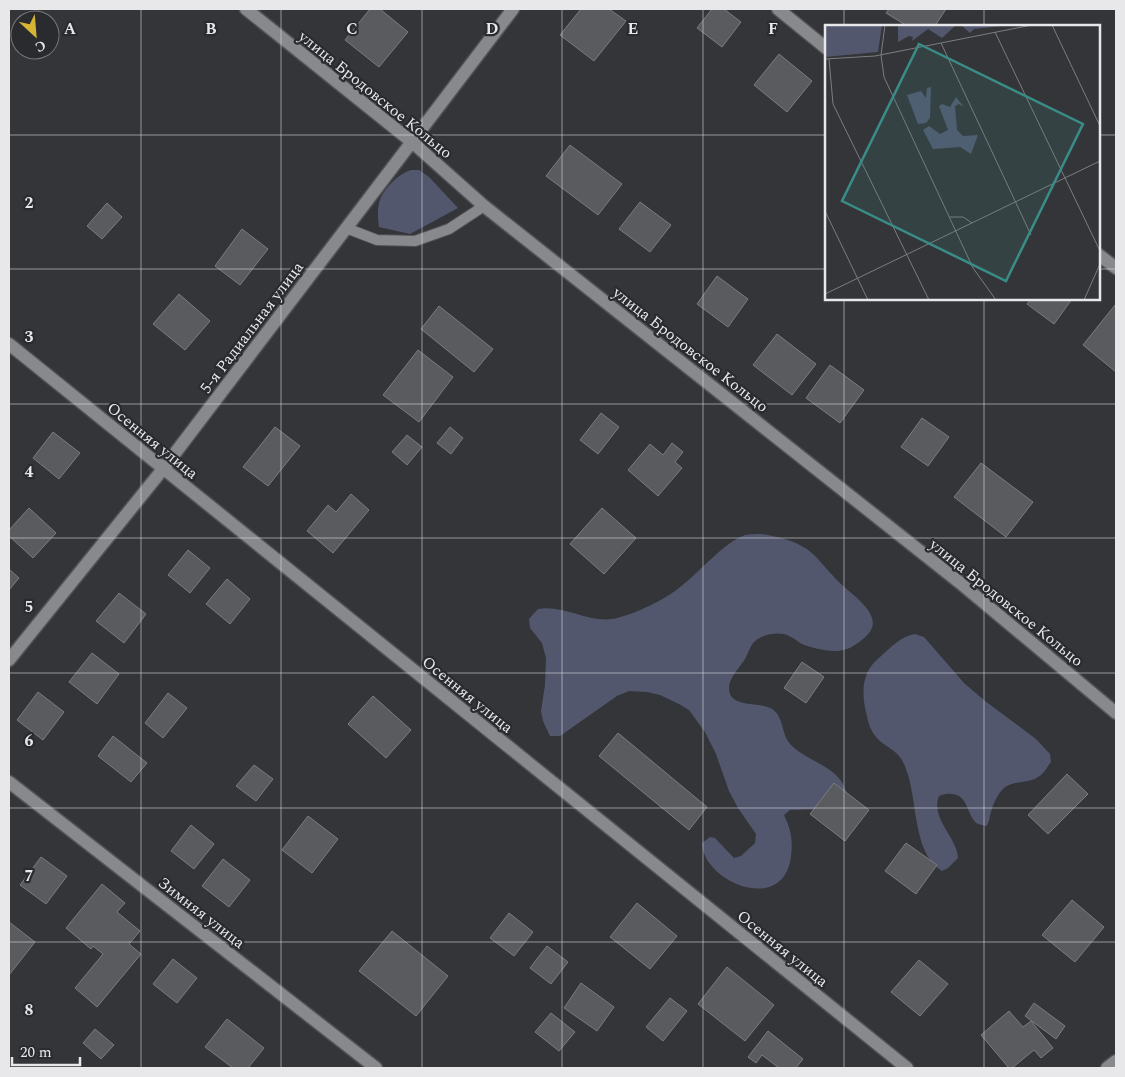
<svg xmlns="http://www.w3.org/2000/svg" width="1125" height="1077" font-family="Spectral,serif">
  <rect width="100%" height="100%" fill="#343539"/>
  <g fill="#52576e">
    <path d="M411,170h8l10,7 29,31 -48,26 -31,-7c-1,-8 -2,-16 0,-24 3,-13 19,-29 32,-33z"/>
    <path d="M761,534c16,2 32,6 46,15 12,9 23,25 34,35 16,15 48,35 22,55 -8,7 -17,12 -27,12 -11,0 -24,-3 -34,-7 -4,-2 -8,-6 -13,-8 -9,-5 -27,-2 -35,6 -4,4 -6,12 -9,17 -5,8 -16,19 -16,29 0,21 30,13 43,21 12,7 9,26 19,36 18,18 52,22 56,51l-23,13 -34,1 -6,5c7,15 9,25 7,41 -7,60 -88,26 -89,-13l8,-6 5,1 19,20 7,-2 14,-13 1,-9 -18,-26 -9,-17 -13,-37 -11,-22 -16,-22 -10,-6 -19,-9 -13,-3 -18,-1 -12,5 -57,40h-10l-7,-15 -2,-10 4,-26 1,-27 -4,-15 -12,-15 -1,-9 9,-10c26,-5 53,16 79,9 20,-5 47,-18 62,-30 20,-15 44,-45 66,-53 5,-1 11,-1 16,-1z"/>
    <path d="M915,634l9,3 40,46 21,18 51,38 14,15 1,8c-4,5 -7,12 -13,15 -10,7 -24,3 -34,11 -6,5 -11,16 -13,24 -2,5 -1,10 -5,14 -1,0 -7,-2 -8,-2 -11,-6 -9,-30 -27,-30 -4,-1 -9,1 -12,2 -9,22 18,41 19,62l-10,10 -6,3c-30,-18 -24,-72 -36,-102 -7,-21 -19,-19 -30,-32 -5,-6 -8,-14 -9,-21 -6,-23 -6,-44 13,-59 10,-9 21,-21 35,-23z"/>
  </g>
  <g fill="#595b5f" stroke="#7b7c80">
    <polygon points="370,9 380,9 408,32 379,67 345,40"/>
    <polygon points="581,9 609,9 626,21 594,61 560,35"/>
    <polygon points="712,9 724,9 741,22 722,47 697,28"/>
    <polygon points="889,9 946,9 935,26 907,26 886,13"/>
    <polygon points="779,54 812,81 787,112 754,85"/>
    <polygon points="570,145 622,184 598,215 546,176"/>
    <polygon points="640,202 671,225 650,252 619,229"/>
    <polygon points="107,203 122,217 102,239 87,226"/>
    <polygon points="242,229 268,249 240,285 215,266"/>
    <polygon points="717,276 748,299 728,327 697,304"/>
    <polygon points="179,294 210,321 185,350 153,324"/>
    <polygon points="1031,299 1072,299 1054,324 1027,304"/>
    <polygon points="1115,305 1116,306 1116,372 1083,345"/>
    <polygon points="439,306 493,349 474,372 421,329"/>
    <polygon points="777,334 816,364 792,395 753,365"/>
    <polygon points="418,350 453,377 419,422 383,395"/>
    <polygon points="830,365 864,390 840,423 806,398"/>
    <polygon points="601,413 619,427 598,454 580,440"/>
    <polygon points="922,418 949,437 928,466 901,447"/>
    <polygon points="275,427 300,446 268,486 243,467"/>
    <polygon points="450,427 463,438 451,454 437,443"/>
    <polygon points="53,432 80,453 59,479 33,458"/>
    <polygon points="407,435 422,447 407,465 392,452"/>
    <polygon points="672,443 683,452 675,462 682,468 658,496 628,470 650,444 663,455"/>
    <polygon points="981,463 1033,502 1006,537 954,497"/>
    <polygon points="351,494 369,510 333,553 307,531 328,505 336,512"/>
    <polygon points="29,508 56,533 33,558 9,536 9,530"/>
    <polygon points="602,508 636,538 604,574 570,544"/>
    <polygon points="188,550 210,568 190,593 168,575"/>
    <polygon points="9,569 19,578 9,590"/>
    <polygon points="227,579 250,599 230,624 206,604"/>
    <polygon points="119,593 146,614 124,643 96,621"/>
    <polygon points="92,653 119,674 97,704 69,682"/>
    <polygon points="802,662 824,677 806,703 784,688"/>
    <polygon points="38,692 64,712 43,740 17,720"/>
    <polygon points="168,693 187,708 163,738 145,723"/>
    <polygon points="373,696 411,730 386,758 348,724"/>
    <polygon points="618,733 707,807 689,830 599,756"/>
    <polygon points="113,736 147,763 131,782 98,756"/>
    <polygon points="254,765 273,779 256,801 236,786"/>
    <polygon points="1067,774 1088,794 1048,834 1028,815"/>
    <polygon points="834,783 869,810 845,841 810,814"/>
    <polygon points="308,816 338,839 312,873 282,850"/>
    <polygon points="191,825 214,844 194,869 171,851"/>
    <polygon points="906,843 937,865 916,894 885,871"/>
    <polygon points="41,857 67,876 46,904 20,885"/>
    <polygon points="223,859 250,880 229,907 202,886"/>
    <polygon points="102,884 125,903 117,912 140,931 129,944 141,954 97,1007 75,988 103,954 93,946 91,949 66,928"/>
    <polygon points="1072,900 1104,927 1075,962 1042,935"/>
    <polygon points="637,903 677,936 650,969 610,937"/>
    <polygon points="509,913 533,932 514,956 490,938"/>
    <polygon points="9,922 35,942 9,975"/>
    <polygon points="392,931 448,976 416,1016 359,971"/>
    <polygon points="547,946 568,962 551,984 530,968"/>
    <polygon points="173,959 197,978 177,1003 153,984"/>
    <polygon points="919,960 948,984 920,1016 891,992"/>
    <polygon points="727,967 774,1005 745,1041 698,1004"/>
    <polygon points="581,983 614,1007 597,1031 564,1008"/>
    <polygon points="670,998 687,1011 663,1041 646,1027"/>
    <polygon points="1034,1003 1065,1026 1056,1039 1025,1016"/>
    <polygon points="1009,1011 1023,1027 1031,1021 1053,1048 1041,1058 1034,1050 1012,1068 1009,1068 981,1035"/>
    <polygon points="551,1013 575,1032 559,1051 535,1032"/>
    <polygon points="227,1019 264,1048 248,1068 233,1068 205,1047"/>
    <polygon points="95,1029 114,1045 101,1059 83,1043"/>
    <polygon points="768,1031 803,1059 796,1068 779,1068 762,1055 756,1063 748,1057"/>
  </g>
  <g fill="none" stroke-linecap="round" stroke-linejoin="round">
    <g stroke="#515255" stroke-width="12">
      <polyline id="lane" points="346,228 377,240 415,241 449,229 484,206"/>
    </g>
    <g stroke="#515255" stroke-width="15">
      <g id="street">
        <polyline points="246,9 412,142 484,206 959,582 1116,713"/>
        <polyline points="778,9 826,48"/>
        <polyline points="1099,255 1116,268"/>
        <polyline points="9,344 907,1068"/>
        <polyline points="9,660 163,469 513,9"/>
        <polyline points="9,782 376,1068"/>
        <polyline points="1107,1068 1116,1061"/>
      </g>
    </g>
    <use href="#lane" stroke="#88898d" stroke-width="10"/>
    <use href="#street" stroke="#88898d" stroke-width="12"/>
  </g>
  <path fill="none" stroke="#e8e8eb" stroke-width="1" stroke-opacity="0.55" d="M141,9v1059M281,9v1059M422,9v1059M562,9v1059M703,9v1059M844,9v17M984,9v17M9,135h817M1099,135h17M9,269h817M1099,269h17M844,299v769M984,299v769M9,404h1107M9,538h1107M9,673h1107M9,808h1107M9,942h1107"/>
  <g text-anchor="middle" stroke-width="4.5" stroke-linejoin="round" paint-order="stroke">
    <g font-size="16" fill="#e8e8eb" stroke="#2a2b2f">
      <text transform="translate(376 94) rotate(39)" y="6">улица Бродовское Кольцо</text>
      <text transform="translate(251 327) rotate(-53)" y="6">5-я Радиальная улица</text>
      <text transform="translate(691 349) rotate(38)" y="6">улица Бродовское Кольцо</text>
      <text transform="translate(153 440) rotate(39)" y="6">Осенняя улица</text>
      <text transform="translate(1007 602) rotate(39)" y="6">улица Бродовское Кольцо</text>
      <text transform="translate(468 694) rotate(39)" y="6">Осенняя улица</text>
      <text transform="translate(202 912) rotate(38)" y="6">Зимняя улица</text>
      <text transform="translate(783 948) rotate(39)" y="6">Осенняя улица</text>
    </g>
  </g>
  <g transform="translate(825 25)">
    <rect width="275" height="275" fill="#343539"/>
    <path d="M0,0h57l-4,27 -53,5zM73,0h58l-14,13 -14,-9 -16,12 1,-4 -4,-1 -11,6zM136,0h51l-38,4 -4,4zM106,62l-1,31 -4,5 -8,1 -11,-29 14,-4 5,7 1,-10zM131,72l8,10 -5,-3 -4,2 2,24 6,6 15,-1 -7,19 -11,-7 -27,2 -10,-19 6,-4 11,8 8,-4 -9,-24 3,-2 8,3z" fill="#52576e"/>
    <path fill="none" stroke="#7c7d80" stroke-width="1" d="M60,0l-4,30 3,22 89,191 23,32M227,0l48,101M170,7l105,219M116,18l90,192M0,34l50,-3 157,-31M4,34l4,45 96,196M0,186l43,89M125,192h13l9,6M0,269l275,-133M259,275l16,-36"/>
    <path fill="#3a8d87" fill-opacity="0.15" stroke="#3a8d87" stroke-width="2.5" d="M94,19l164,80 -77,157 -164,-80z"/>
    <rect width="275" height="275" fill="none" stroke="#e8e8eb" stroke-width="2.5"/>
  </g>
  <g font-size="16" text-anchor="middle" font-weight="bold" fill="#e8e8eb" stroke="#2a2b2f" stroke-width="4.5" stroke-linejoin="round" paint-order="stroke">
    <text x="70" y="34">A</text>
    <text x="211" y="34">B</text>
    <text x="352" y="34">C</text>
    <text x="492" y="34">D</text>
    <text x="633" y="34">E</text>
    <text x="773" y="34">F</text>
    <text x="29" y="208">2</text>
    <text x="29" y="342">3</text>
    <text x="29" y="477">4</text>
    <text x="29" y="612">5</text>
    <text x="29" y="746">6</text>
    <text x="29" y="881">7</text>
    <text x="29" y="1015">8</text>
  </g>
  <rect width="1125" height="1077" fill="none" stroke="#e8e8eb" stroke-width="20"/>
  <g transform="translate(35 35) rotate(154)"><circle r="24" fill="#2a2b2f" stroke="#76777a"/>
  <path d="M0-4L9 19L0 12L-9 19Z" fill="#d6b534"/>
  <text y="-8" font-size="14" font-weight="bold" text-anchor="middle" fill="#e8e8eb">С</text>
  </g>
  <path d="M12 1057v8h68v-8" fill="none" stroke="#e8e8eb" stroke-width="2.5"/>
  <text x="20" y="1057" font-size="15" fill="#e8e8eb" stroke="#2a2b2f" stroke-width="4" paint-order="stroke">20 m</text>
</svg>
